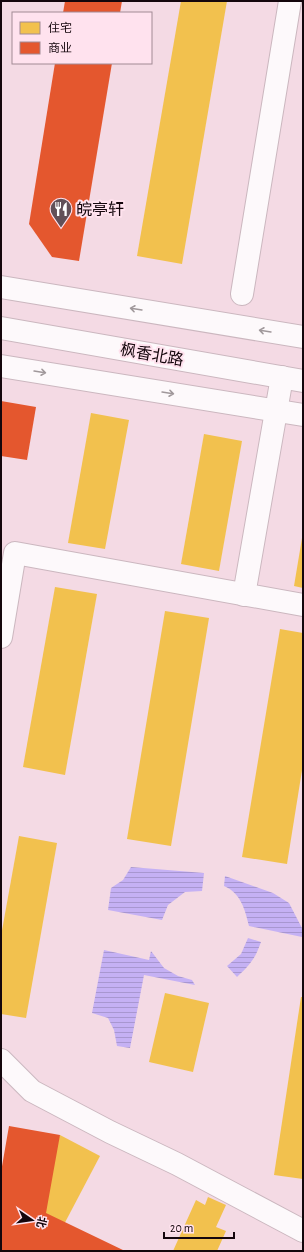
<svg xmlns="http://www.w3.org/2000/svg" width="304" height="1252" font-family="'Alegreya Sans','Noto Sans SC',sans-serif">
  <defs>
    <pattern id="water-rules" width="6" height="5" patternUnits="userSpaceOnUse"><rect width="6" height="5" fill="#c5b1f4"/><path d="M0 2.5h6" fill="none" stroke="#a897d0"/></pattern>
  </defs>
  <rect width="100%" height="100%" fill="#f4dae4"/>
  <g fill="url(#water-rules)">
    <polygon points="131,867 204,873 202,891 185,892 168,905 162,920 108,910 111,888 123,880"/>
    <path d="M225,876l48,17 16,10 14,27 -1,7 -53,-11c-4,-16 -8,-33 -25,-40z"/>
    <path d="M248,938l13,4c-6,17 -11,23 -24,35l-10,-11 14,-12z"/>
    <polygon points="104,950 149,960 151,951 164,968 178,976 192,980 195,985 144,975 130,1048 117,1046 114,1030 108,1018 92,1013"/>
  </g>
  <g fill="#f2c14e">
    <polygon points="181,1 227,1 182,264 137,256"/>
    <polygon points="91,413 129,420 105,549 68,543"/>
    <polygon points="204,434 242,441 219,571 181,564"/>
    <polygon points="302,538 303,538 303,588 294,586"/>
    <polygon points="55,587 97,594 65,775 23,767"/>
    <polygon points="165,611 209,618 171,846 127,839"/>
    <polygon points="280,629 303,633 303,764 287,864 242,857"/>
    <polygon points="19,836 57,843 26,1018 1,1014 1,936"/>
    <polygon points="165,993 209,1003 193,1072 149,1062"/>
    <polygon points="301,997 303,997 303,1179 274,1175"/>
    <polygon points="60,1135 100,1156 50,1251 15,1251 3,1244"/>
    <polygon points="208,1197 226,1205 216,1227 226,1231 217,1251 173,1251 196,1200 205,1205"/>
  </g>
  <g fill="#e4572e">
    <polygon points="65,1 122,1 120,13 63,13"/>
    <polygon points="55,63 112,63 79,261 52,257 29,224"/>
    <polygon points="1,401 36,407 27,460 1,456"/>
    <polygon points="9,1126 60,1135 46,1213 125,1251 1,1251 1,1172"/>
  </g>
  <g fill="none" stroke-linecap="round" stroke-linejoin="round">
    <g stroke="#cbb7bf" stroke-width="24">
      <g id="minor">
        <polyline points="1,287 303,337"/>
        <polyline points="242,294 290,1"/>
        <polyline points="1,366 303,415"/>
        <polyline points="244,595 282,377"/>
        <polyline points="1,637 15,553 303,605"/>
        <polyline points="1,1060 32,1091 110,1132 177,1164 303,1231"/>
      </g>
    </g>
    <g stroke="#cbb7bf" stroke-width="24">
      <polyline id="major" points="1,328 303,381"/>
    </g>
    <use href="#minor" stroke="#fdf9fb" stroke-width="22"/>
    <use href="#major" stroke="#fdf9fb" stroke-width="22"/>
  </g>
  <defs><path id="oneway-shaft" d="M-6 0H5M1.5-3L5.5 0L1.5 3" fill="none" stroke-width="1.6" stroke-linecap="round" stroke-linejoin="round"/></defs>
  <g stroke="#a0989b">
    <use href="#oneway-shaft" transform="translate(136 309) rotate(-171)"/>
    <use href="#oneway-shaft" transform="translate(265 331) rotate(-171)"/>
    <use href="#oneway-shaft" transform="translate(40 372) rotate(9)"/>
    <use href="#oneway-shaft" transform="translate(168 393) rotate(9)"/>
  </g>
  <defs>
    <g id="restaurant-pin" transform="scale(1.15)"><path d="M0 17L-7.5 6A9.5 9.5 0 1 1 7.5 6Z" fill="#625058" stroke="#ffe2ee"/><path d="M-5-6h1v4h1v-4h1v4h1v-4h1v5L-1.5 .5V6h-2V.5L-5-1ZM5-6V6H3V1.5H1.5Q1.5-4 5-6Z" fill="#fff"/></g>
  </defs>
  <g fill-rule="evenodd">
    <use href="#restaurant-pin" x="61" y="209"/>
  </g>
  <g text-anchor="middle" stroke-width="4" stroke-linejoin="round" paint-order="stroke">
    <g font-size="16" fill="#14060c" stroke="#ffe2ee" text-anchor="start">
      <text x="76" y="215">皖亭轩</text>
    </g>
    <g font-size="16" fill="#14060c" stroke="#ffe2ee">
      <text transform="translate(152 354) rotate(10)" y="6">枫香北路</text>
    </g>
  </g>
  <rect width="304" height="1252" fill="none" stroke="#14060c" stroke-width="4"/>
  <rect x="12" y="12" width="140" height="52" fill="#ffe2ee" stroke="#a18a94"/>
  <rect x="20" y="22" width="20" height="12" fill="#f2c14e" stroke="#a18a94"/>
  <text x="48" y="32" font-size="12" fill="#14060c">住宅</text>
  <rect x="20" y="42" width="20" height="12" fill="#e4572e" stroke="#a18a94"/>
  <text x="48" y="52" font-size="12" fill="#14060c">商业</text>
  <g transform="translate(32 1220) rotate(103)" stroke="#ffe2ee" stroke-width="3" paint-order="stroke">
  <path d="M0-3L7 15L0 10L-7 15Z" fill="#14060c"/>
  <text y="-6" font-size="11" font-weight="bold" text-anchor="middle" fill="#14060c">北</text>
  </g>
  <path d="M164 1232v6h70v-6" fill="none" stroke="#14060c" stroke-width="2"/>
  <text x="170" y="1232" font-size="12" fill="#14060c" stroke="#ffe2ee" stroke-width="3" paint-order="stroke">20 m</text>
</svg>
